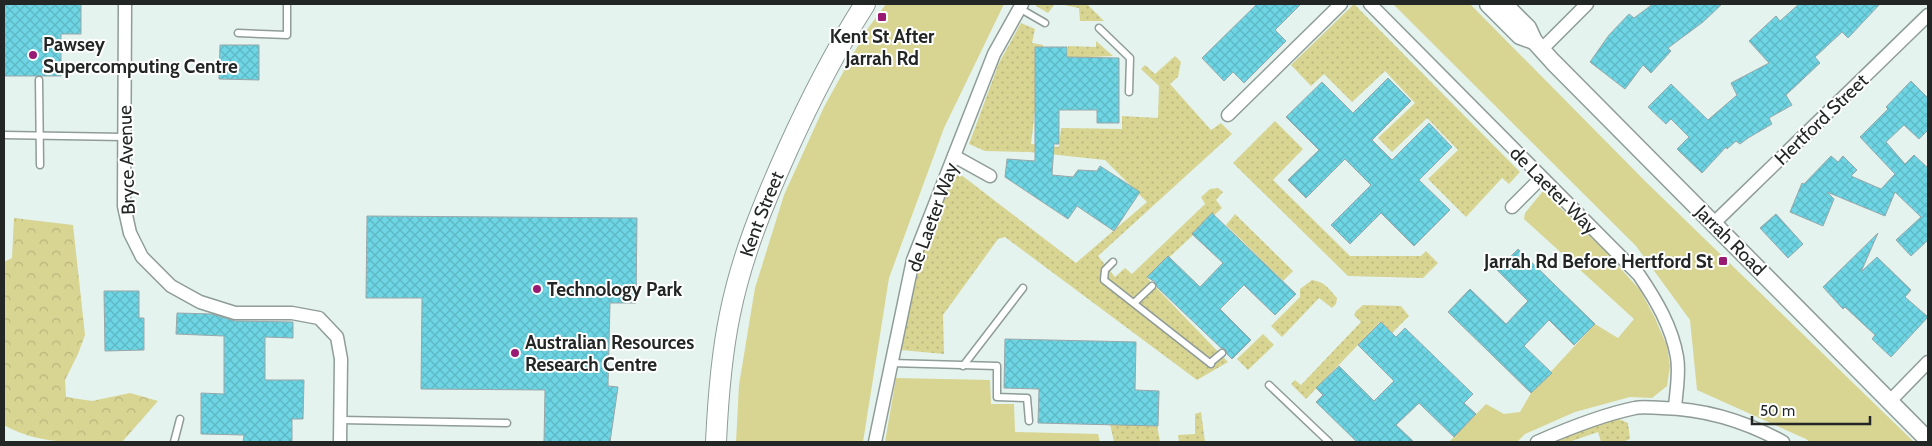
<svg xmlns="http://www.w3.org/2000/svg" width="1932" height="446" font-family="Cabin,sans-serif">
  <defs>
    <pattern id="forest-crowns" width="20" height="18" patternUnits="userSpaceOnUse" patternTransform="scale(1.25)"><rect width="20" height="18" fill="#d8d492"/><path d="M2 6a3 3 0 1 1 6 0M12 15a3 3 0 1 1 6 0" fill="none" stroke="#b9b67e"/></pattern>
    <pattern id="garden-dots" width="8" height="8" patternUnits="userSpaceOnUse" patternTransform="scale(1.25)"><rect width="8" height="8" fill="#d8d492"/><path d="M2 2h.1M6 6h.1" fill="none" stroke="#b9b67e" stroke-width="1.8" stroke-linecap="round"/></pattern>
    <pattern id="building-cross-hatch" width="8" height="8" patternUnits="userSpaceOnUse" patternTransform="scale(1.25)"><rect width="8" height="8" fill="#6dd5e3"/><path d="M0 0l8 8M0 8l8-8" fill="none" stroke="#5eb7c3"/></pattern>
  </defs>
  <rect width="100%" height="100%" fill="#e4f3ee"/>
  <g fill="#d8d492">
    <polygon points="886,4 1004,4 944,128 889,278 863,442 736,442 739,385 755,288 784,195 824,107 866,31"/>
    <polygon points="1393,4 1470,4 1646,182 1914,442 1810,442 1806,439 1697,390 1690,320 1636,246"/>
    <polygon points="1543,191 1603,249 1640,290 1655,318 1667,346 1670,366 1667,386 1652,398 1630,397 1575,412 1525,434 1517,442 1449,442 1486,404 1504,414 1520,412 1531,393 1595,324 1618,338 1634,319 1524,219 1525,213"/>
    <polygon points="896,378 990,380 991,404 1014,404 1015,432 1098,434 1100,442 885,442"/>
  </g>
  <path fill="url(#forest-crowns)" d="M14,218l59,7 12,110 -7,19 -13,26 1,17 26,4 38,-8 28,8 -36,41c-42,0 -82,4 -118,-17v-163l8,-4z"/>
  <g fill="url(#garden-dots)">
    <polygon points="1036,4 1055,4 1048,13 1036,6"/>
    <polygon points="1059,4 1087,4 1104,21 1080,21 1079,8"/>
    <polygon points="1354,4 1520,172 1509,184 1502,178 1466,217 1428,179 1458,150 1427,118 1392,152 1378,138 1415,103 1385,71 1352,102 1324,74 1311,86 1291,65"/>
    <polygon points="1021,23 1035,29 1032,43 1043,45 1031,144 1059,147 1061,128 1122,129 1122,116 1158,118 1159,86 1141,69 1145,65 1155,74 1175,56 1181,62 1178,77 1170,84 1211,130 1221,123 1232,134 1098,256 1115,277 1125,268 1132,274 1205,204 1201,197 1210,189 1218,188 1223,192 1216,200 1222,208 1147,278 1228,362 1197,380 1005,237 998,239 943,315 944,354 901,350 917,268 956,171 1076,263 1147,202 1105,160 1030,152 985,151 969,144 999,63"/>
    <polygon points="1096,41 1113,56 1068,58 1068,46 1096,47"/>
    <polygon points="1275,121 1303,149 1273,180 1350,256 1421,256 1426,251 1438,263 1423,278 1348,276 1233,163"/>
    <polygon points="1235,214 1293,271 1283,281 1226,225"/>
    <path d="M1312,280c13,2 16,8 25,18l-1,6 -4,4 -13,-10 -37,39 -11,-11 29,-29v-8z"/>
    <polygon points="1363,305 1401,306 1409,316 1392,333 1380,322 1306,399 1291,384 1295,380 1301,385 1361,322 1354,315 1356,311"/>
    <polygon points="1263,334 1274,345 1248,370 1237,359"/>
    <polygon points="1201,412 1205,442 1179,442 1178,435 1195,434 1195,414"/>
    <polygon points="1619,419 1628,423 1630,439 1622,442 1601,442 1598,432 1569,442 1550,442 1583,428"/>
    <polygon points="1110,424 1157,425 1160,442 1114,442"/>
  </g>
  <g fill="url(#building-cross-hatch)" stroke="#99a7a9">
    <polygon points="4,4 81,4 81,34 61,34 61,76 4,76"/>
    <polygon points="1257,4 1301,4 1275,30 1286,41 1244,83 1233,72 1224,81 1202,58"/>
    <polygon points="1653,4 1722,4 1703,22 1668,48 1671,51 1651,73 1643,65 1625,89 1590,62 1609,35 1629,14 1634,18"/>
    <polygon points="1799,4 1880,4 1848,38 1842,32 1815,57 1820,63 1786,95 1792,105 1769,118 1772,124 1748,138 1740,144 1736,141 1727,149 1726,147 1702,173 1677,149 1689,137 1671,119 1666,124 1648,107 1671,84 1708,120 1737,95 1731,83 1769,63 1749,41 1776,16 1780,21"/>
    <polygon points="220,45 259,45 259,80 219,79"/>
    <polygon points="1035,47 1067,47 1067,57 1119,58 1119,123 1097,123 1097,110 1059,110 1059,144 1054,144 1052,175 1073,177 1078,170 1097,171 1100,166 1140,192 1114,231 1077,206 1068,219 1005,177 1007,159 1035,161"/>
    <polygon points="1388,78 1411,101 1372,140 1392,160 1429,123 1452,147 1419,180 1450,210 1414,246 1381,213 1350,244 1331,225 1371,185 1345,159 1306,198 1288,180 1319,150 1286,117 1322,82 1353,113"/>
    <polygon points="1911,81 1928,98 1928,130 1919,139 1904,125 1886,142 1905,164 1914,155 1928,168 1928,240 1911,256 1896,240 1921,217 1895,192 1885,216 1827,192 1834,199 1823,226 1790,212 1802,183 1804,184 1831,156 1838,162 1843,156 1857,170 1851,176 1881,189 1895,174 1860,137 1888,109 1886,107"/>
    <polygon points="1212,213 1296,294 1275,315 1244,285 1220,309 1251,340 1232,359 1227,354 1225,349 1221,348 1157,287 1155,282 1147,277 1168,256 1200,287 1223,263 1192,234"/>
    <polygon points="1776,214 1803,244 1788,258 1760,228"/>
    <polygon points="367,216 637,218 636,303 610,303 608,386 618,387 610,442 544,442 545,390 421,389 422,298 366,298"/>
    <polygon points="1878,233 1861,272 1877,257 1911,290 1905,297 1928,317 1891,357 1872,339 1875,335 1845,307 1843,309 1823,287"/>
    <polygon points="1518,249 1595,324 1574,345 1549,320 1524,346 1552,373 1531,393 1448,312 1470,289 1506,324 1528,301 1497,270"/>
    <polygon points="104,291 139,291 139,318 144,318 144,350 105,351"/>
    <polygon points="177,313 212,314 235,321 293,322 293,338 265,337 265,380 304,380 303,419 292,419 292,442 243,442 244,435 201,434 201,393 224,394 224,336 176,334"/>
    <polygon points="1381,322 1396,337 1405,328 1473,394 1464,403 1476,414 1454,437 1419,403 1396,425 1414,442 1357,442 1316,402 1323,395 1316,388 1339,366 1374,401 1394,381 1358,345"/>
    <polygon points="1005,339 1136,342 1135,390 1159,391 1158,426 1038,423 1039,389 1004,388"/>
  </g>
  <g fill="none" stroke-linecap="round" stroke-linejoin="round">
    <g stroke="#8f9c97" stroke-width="9">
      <g id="service">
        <polyline points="1019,8 1045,23"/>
        <polyline points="1099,28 1130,58 1129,92"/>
        <polyline points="238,33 287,35 287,4"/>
        <polyline points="39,80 40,165"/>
        <polyline points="4,135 124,137"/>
        <polyline points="1113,262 1105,270 1104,280 1211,364"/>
        <polyline points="1134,303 1152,286"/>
        <polyline points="891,363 997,366 997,397 1027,398 1029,421"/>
        <polyline points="1210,363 1222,353"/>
        <polyline points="963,366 1023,288"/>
        <polyline points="1269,385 1329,442"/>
        <polyline points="341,420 507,423"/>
        <polyline points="174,442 180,419"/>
      </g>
    </g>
    <g stroke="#8f9c97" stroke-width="15">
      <g id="minor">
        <polyline points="125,4 124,206 130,233 142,257 171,286 200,302 235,313 292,313 319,318 337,337 341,359 340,442"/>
        <path d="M1370,4l269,271c17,25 33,52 38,82 3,16 -1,35 -2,51"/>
        <polyline points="1542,49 1587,4"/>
        <polyline points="1228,115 1341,4"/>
        <polyline points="954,156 990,176"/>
        <polyline points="1512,207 1541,178"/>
        <polyline points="1714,223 1928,15"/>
        <polyline points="1890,401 1928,362"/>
        <polyline points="875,442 913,260 994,54 1022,4"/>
        <path d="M1537,442c32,-14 64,-27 98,-34 8,-2 18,0 27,0 43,1 83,13 121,34"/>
      </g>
    </g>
    <g stroke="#8f9c97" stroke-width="19">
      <g id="tertiary">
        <polyline points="1488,4 1520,36 1534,41"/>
        <polyline points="1504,4 1528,28 1534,41 1553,62 1928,440"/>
      </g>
    </g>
    <g stroke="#8f9c97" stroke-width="22">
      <g id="primary">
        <path id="s1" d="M716,442c2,-43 5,-85 14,-128 12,-59 33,-109 57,-163 23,-51 48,-100 78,-147"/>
      </g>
    </g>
    <use href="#service" stroke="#fff" stroke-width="6"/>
    <use href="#minor" stroke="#fff" stroke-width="12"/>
    <use href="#tertiary" stroke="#fff" stroke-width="16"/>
    <use href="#primary" stroke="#fff" stroke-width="20"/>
  </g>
  <g fill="#981a72" stroke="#fff" stroke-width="2">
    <rect x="877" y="12" width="10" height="10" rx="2.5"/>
    <circle cx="33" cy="55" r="5"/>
    <rect x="1718" y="256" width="10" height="10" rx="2.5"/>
    <circle cx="537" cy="289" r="5"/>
    <circle cx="515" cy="353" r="5"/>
  </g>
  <g text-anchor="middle" stroke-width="4" stroke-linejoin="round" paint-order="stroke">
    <g font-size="19" font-weight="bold" fill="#222725" stroke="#fff" text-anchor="start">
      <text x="882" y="43" text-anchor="middle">Kent St After<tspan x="882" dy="22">Jarrah Rd</tspan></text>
      <text x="43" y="51">Pawsey<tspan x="43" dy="22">Supercomputing Centre</tspan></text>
      <text x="1713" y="268" text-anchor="end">Jarrah Rd Before Hertford St</text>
      <text x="547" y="296">Technology Park</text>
      <text x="525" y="349">Australian Resources<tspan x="525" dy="22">Research Centre</tspan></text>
    </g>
    <g font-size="19" fill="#222725" stroke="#fff">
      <text transform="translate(1821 119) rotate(-44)" y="7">Hertford Street</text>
      <text transform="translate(126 160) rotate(-92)" y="7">Bryce Avenue</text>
      <text transform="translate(1554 190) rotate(45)" y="7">de Laeter Way</text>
      <text dy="7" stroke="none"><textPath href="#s1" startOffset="234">Kent Street</textPath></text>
      <text transform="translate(932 217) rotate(-70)" y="7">de Laeter Way</text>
      <text transform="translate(1731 240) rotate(45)" y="7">Jarrah Road</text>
    </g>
  </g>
  <rect width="1932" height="446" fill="none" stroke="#222725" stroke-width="10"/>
  <path d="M1752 416v8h118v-8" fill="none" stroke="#222725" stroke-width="2.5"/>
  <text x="1760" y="416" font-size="15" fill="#222725" stroke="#ffffff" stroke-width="4" paint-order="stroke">50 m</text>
</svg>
